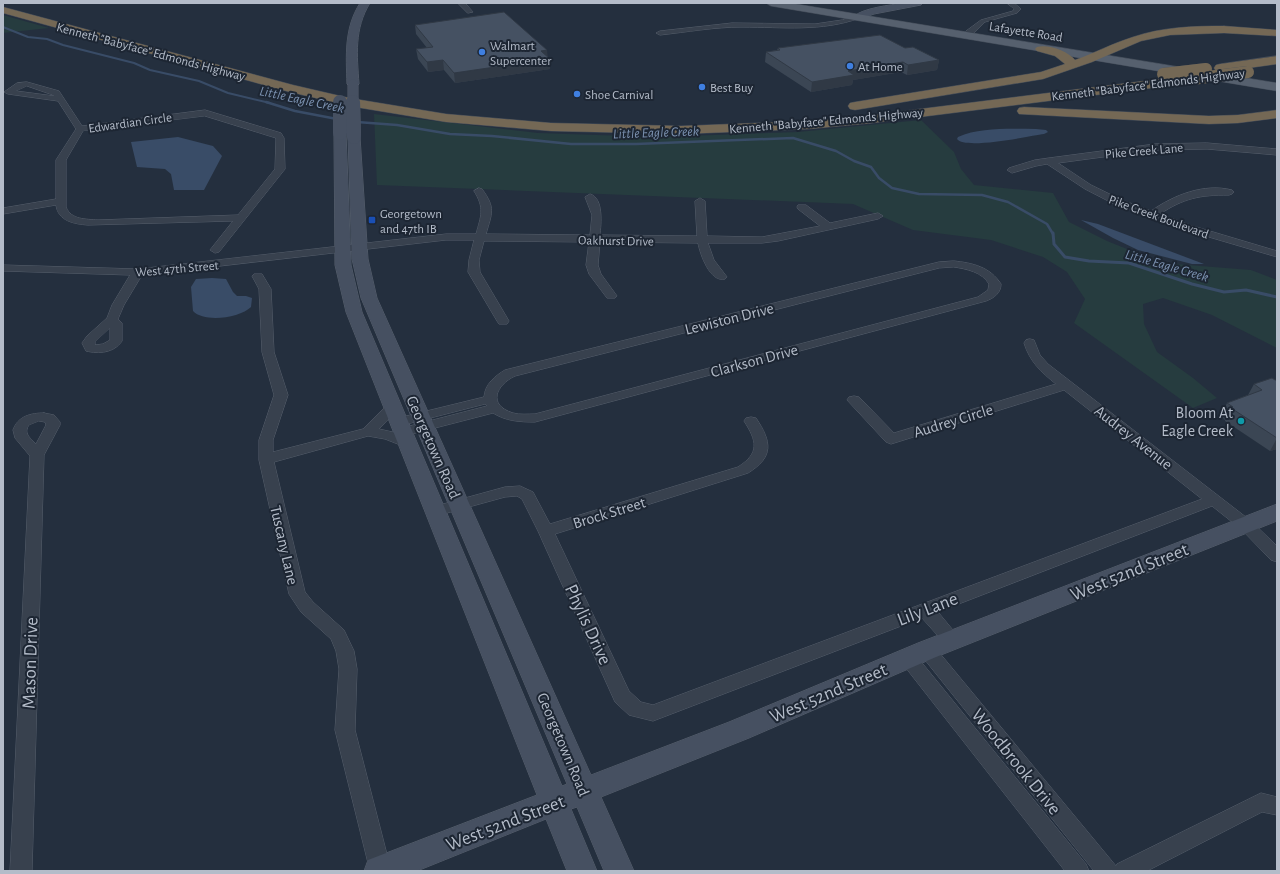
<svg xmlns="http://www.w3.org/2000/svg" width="1280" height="874" font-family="'Alegreya Sans',sans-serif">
  <rect width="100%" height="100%" fill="#242f3e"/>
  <g fill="#263c3f">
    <polygon points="3,15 49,28 3,33"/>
    <polygon points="374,114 538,133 656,137 798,132 921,120 954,152 961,169 974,185 1053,193 1069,222 1107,241 1162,263 1251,270 1277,280 1277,348 1212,315 1163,298 1143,304 1144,324 1157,352 1193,378 1217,398 1193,408 1074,323 1085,299 1067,272 1043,257 991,240 913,230 853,204 377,185"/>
  </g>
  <g fill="#394c67">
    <path d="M1036,129l10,1 2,2 -4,2c-15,2 -79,16 -87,5l1,-2c23,-10 53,-8 78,-8z"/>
    <polygon points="178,137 213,146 222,156 204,190 174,190 171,174 165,169 137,167 131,142"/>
    <polygon points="1081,220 1098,224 1204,264 1192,264 1138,250 1113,238"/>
    <path d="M212,278l14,1 7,13 4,4h9l6,2 -1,9c-11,11 -47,16 -58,4l-2,-24 5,-8z"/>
  </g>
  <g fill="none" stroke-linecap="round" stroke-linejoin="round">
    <polyline stroke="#394c67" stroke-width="2" points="3,27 28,37 47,39 63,45 134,63 150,70 199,81 228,93 270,103"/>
    <g stroke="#394c67" stroke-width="2.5">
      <polyline points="266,102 295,111 337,119"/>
      <polyline points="357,122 397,125 450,134 492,136 571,144 636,144 793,138 836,151 854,161 871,167 879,178 892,188 919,194 982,195 1008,202 1047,224 1053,234"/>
    </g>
    <polyline stroke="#394c67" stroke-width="3" points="1053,233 1054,244 1065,257 1089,261 1129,263 1192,284 1224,292 1246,290 1277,297"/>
    <g stroke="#565f6c" stroke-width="1">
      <g id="street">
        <polygon points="458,3 465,3 473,12 468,13"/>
        <polygon points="1007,3 1014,3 1021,9 1017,13 985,22 972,35 966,35 966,31 981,20 1013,11 1014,9"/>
        <path d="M858,15l3,2 -1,1c-39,14 -77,9 -118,9 -27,0 -55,5 -82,8l-4,-2 4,-2 72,-8 83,1 27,-4z"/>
        <path d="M27,82l32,9 23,35 123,-16 76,23 3,5 1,31 -66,83 -4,1 -5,-3 23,-29 -145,4c-14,-1 -30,-4 -32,-20l-53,9v-6l53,-9v-39l20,-31 -18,-28 -50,-7 -4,-2 13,-9zM27,86l26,9 1,1 -38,-5zM205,116l71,22 -1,31 -37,46 -140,5c-12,-1 -27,0 -32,-13v-47l17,-29z"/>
        <path d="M1207,143l70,6v6l-70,-6 -52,1 -97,13 33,22 31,15 29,11c23,-16 53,-28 81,-21l2,2 -2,2 -3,1c-29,0 -45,3 -69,19l33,12 84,25v6l-92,-27 -71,-26 -29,-15 -38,-25 -11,2 -24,7 -5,-3 2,-2 26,-8 14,-2 106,-14z"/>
        <path d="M479,188l3,1c14,19 10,24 4,45l104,1 2,-20 -7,-18 5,-3c14,4 11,30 10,41l97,1 -2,-35 5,-3 5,3 2,35 55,1 58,-11 -22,-17 -1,-2 1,-2h8l24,18 48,-10 5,3 -5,3 -100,22 -16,2h-54l6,17 13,17 -2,2c-15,4 -25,-25 -27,-36l-98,-1 -2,23 3,9 16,22 -2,2h-8l-18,-24 -3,-9 3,-23 -105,-1 -5,19 1,12 29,49 -2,3h-8l-2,-3 -29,-49 1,-12 5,-20h-28l-304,35 -18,30 -6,14 4,4v18c-8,12 -23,13 -36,10l-4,-8 5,-7 20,-18 5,-13 18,-30 -127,-4v-6l135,4 308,-35h30c5,-18 9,-26 -2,-43zM110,328v12l-7,4 -8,1v-3z"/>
        <path d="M954,261c19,2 36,6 47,23 0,9 -7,14 -15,17l-451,121c-16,0 -29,-1 -42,-9l-89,23 9,4 2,3 -2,3 -5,2 -23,-9 -17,-3 -94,26 31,130 8,10 31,28 10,21 3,18 -2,61 36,140 -21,1 -35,-141 4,-61 -3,-18 -5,-12 -30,-27 -12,-18 -30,-134v-20l15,-45 -12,-43 -3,-63 -7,-13 2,-2h8l9,15 3,63 14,43 -15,45v12l90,-23 25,-25 5,-1 5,1 2,3 -21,22 18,4 -1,-1 2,-3 89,-23 -2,-2 -86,22 -5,-1 -2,-3 2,-3 90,-22c1,-13 11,-21 21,-27l434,-108zM954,267c13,2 28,5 35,17l-1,6 -10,7 -443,117c-7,0 -15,1 -22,-1 -26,-8 -17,-28 2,-37l424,-108z"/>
        <path d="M1030,339l4,1 6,15 8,9 203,157 26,25v16l-6,-2 -30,-31 -29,-23 -274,106 24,29 -3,5 -6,2 -6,-2 -25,-28 -269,103 -24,-6 -14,-13 -77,-171 -16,-32 -5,-3 -12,1 -69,19 -5,-1 -3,-4 3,-4 5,-1 69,-19 15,-1 13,6 17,32 188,-57c22,-14 19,-26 6,-46l2,-3 5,-1 5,1c16,24 18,39 -8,55l-193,61 74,157 12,11 12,3 549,-206 -138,-109 -173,54 -5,-2 -39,-42 2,-3 5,-1 5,1 35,36 162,-49c-15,-12 -26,-22 -32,-41l2,-3z"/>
        <path d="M44,413l10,2 6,7v3l-16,30 -12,416h-22l20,-415 -15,-18 -2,-8c5,-14 18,-17 31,-17zM39,421l6,1 1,3 -10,19c-6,-6 -13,-11 -7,-19z"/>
        <polygon points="927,643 933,645 1116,866 1117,864 1261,793 1277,797 1277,815 1262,812 1147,871 1094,871 921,655 918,650 921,645"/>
        <polygon points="908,651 914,653 1086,864 1089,871 1065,871 902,663 899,658 902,653"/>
      </g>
    </g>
    <g stroke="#565f6c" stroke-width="1">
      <g id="secondary">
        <path d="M360,3h10c-16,26 -13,52 -11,81l-2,2h-8l-2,-2c-1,-29 -3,-56 13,-81z"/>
        <path d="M903,3h20l-2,2 -47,9 -16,6 -5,-3c9,-9 38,-12 50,-14z"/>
        <polygon points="340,129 344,130 346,133 351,265 362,312 562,786 567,784 361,298 352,259 348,137 350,134 358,134 360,137 368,259 377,298 591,775 729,722 918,643 1277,504 1277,521 936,657 749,738 601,797 634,871 604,871 577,807 571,809 597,871 567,871 546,819 417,871 364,871 368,860 537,795 346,312 335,265 334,133 336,130"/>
      </g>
    </g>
    <g stroke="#414a57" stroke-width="1">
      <polygon id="primary" points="766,3 790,3 1277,83 1277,91 771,6"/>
    </g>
    <g stroke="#434c59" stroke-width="1">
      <g id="highway">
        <polygon points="3,7 293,85 349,98 446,114 551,123 681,126 808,121 872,115 1192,75 1196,76 1198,79 1196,82 1192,83 872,123 808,129 681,134 551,131 446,122 349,106 286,91 3,13"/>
        <path d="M1224,26l53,4v6l-53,-3 -54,2 -29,6 -49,21 -49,17 -188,31 -5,-1 -2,-3 2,-3 5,-1 186,-30 24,-8 -10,-8 -18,-5 -2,-2 2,-2c11,-3 31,4 38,13 20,-7 38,-17 58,-23 29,-10 60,-11 91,-11z"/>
        <polygon points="1277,56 1277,64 1220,72 1216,71 1214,68 1216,65 1220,64"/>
        <polygon points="1024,107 1209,116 1238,115 1277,110 1277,118 1238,123 1209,124 1019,114 1017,111 1019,108"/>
      </g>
    </g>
    <use href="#street" fill="#38414e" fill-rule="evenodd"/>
    <use href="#secondary" fill="#465061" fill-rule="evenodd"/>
    <use href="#primary" fill="#56606e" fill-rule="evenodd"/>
    <use href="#highway" fill="#746855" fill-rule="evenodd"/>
    <g stroke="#565f6c" stroke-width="11" stroke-linecap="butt">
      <g id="secondary-bridge-far1">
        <polyline points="353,84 353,103"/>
        <polyline points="340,101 340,103"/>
      </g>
    </g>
    <g stroke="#565f6c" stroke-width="14" stroke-linecap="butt">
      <g id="secondary-bridge">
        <polyline points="340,102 340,133"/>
        <polyline points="353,102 354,137"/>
      </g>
    </g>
    <g stroke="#434c59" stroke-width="12" stroke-linecap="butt">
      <g id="highway-bridge">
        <polyline points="1163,74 1206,69"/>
        <polyline points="1192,79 1248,72"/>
      </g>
    </g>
    <use href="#secondary-bridge-far1" stroke="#465061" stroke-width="10"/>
    <use href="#secondary-bridge" stroke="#465061" stroke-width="14"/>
    <use href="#highway-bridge" stroke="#746855" stroke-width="12"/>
  </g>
  <g fill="#3b4654">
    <polygon points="415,25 548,57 550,59 550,69 455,83 444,70 428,72 418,59 416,49 427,48 416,34"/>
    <polygon points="778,48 905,48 939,60 937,70 907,75 901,72 853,80 852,85 811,92 765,62 766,52 777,50"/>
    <polygon points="1277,380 1277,449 1270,451 1225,421 1225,420 1221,416 1227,403 1248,395 1254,384"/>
  </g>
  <g fill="#303945">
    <polygon points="547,50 548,59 541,51"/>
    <polygon points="550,59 550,69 455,83 454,73"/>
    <polygon points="443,60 444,70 428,72 427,62"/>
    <polygon points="939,60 937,70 907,75 908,65"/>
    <polygon points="903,62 901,72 853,80 852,85 811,92 812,82 848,71"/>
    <polygon points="1277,438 1277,449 1270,451"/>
  </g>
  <g fill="#455162" stroke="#303945">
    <polygon points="504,12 547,50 541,51 550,59 454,73 443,60 427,62 416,49 433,47 415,25"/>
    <polygon points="880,35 905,48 913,47 939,60 908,65 903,62 848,71 854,75 812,82 766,52 780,50 778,48"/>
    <polygon points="1272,378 1275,380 1277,380 1277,438 1231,408 1233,407 1227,403 1262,390 1254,384"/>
  </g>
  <g fill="#3f7fe0" stroke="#1d2633" stroke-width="1.5">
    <circle cx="482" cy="52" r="4"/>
    <circle cx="850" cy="66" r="4"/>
    <circle cx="702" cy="87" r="4"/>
    <circle cx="577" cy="94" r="4"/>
  </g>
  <rect fill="#1a4fb4" stroke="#1d2633" stroke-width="1.5" x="368" y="216" width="8" height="8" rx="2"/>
  <circle fill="#0f9aa8" stroke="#1d2633" stroke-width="1.5" cx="1241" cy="421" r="4"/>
  <g text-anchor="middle" stroke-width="4" stroke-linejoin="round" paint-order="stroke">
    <g font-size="13" fill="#b4bcc9" stroke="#1d2633">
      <text transform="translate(1026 31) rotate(9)" y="5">Lafayette Road</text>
      <text transform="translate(151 51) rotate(15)" y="5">Kenneth "Babyface" Edmonds Highway</text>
      <text transform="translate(1148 84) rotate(-7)" y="5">Kenneth "Babyface" Edmonds Highway</text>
      <text transform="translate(826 120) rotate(-5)" y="5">Kenneth "Babyface" Edmonds Highway</text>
      <text transform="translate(130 122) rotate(-8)" y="5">Edwardian Circle</text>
      <text transform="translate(1144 150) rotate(-5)" y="5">Pike Creek Lane</text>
      <text transform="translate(1159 216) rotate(20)" y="5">Pike Creek Boulevard</text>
      <text transform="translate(616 240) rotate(1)" y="5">Oakhurst Drive</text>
      <text transform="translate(177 268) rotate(-5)" y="5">West 47th Street</text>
    </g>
    <g font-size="13" fill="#b4bcc9" stroke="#1d2633" text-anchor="start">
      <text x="490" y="50">Walmart<tspan x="490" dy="15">Supercenter</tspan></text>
      <text x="858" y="71">At Home</text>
      <text x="710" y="92">Best Buy</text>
      <text x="585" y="99">Shoe Carnival</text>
      <text x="380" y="218">Georgetown<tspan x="380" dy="15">and 47th IB</tspan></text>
    </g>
    <g font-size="14" font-style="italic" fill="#7c92b1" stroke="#1d2633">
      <text transform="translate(302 99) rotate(12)" y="5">Little Eagle Creek</text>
      <text transform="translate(656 132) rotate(-2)" y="5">Little Eagle Creek</text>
      <text transform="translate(1167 265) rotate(16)" y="5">Little Eagle Creek</text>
    </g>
    <g font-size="16" fill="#b4bcc9" stroke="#1d2633">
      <text transform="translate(729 318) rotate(-14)" y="6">Lewiston Drive</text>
      <text transform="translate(754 360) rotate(-15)" y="6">Clarkson Drive</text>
      <text transform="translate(953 420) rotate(-17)" y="6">Audrey Circle</text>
      <text transform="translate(1134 437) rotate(38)" y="6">Audrey Avenue</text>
      <text transform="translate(434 447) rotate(66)" y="6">Georgetown Road</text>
      <text transform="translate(609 512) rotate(-17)" y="6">Brock Street</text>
      <text transform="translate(285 545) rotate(77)" y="6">Tuscany Lane</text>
      <text transform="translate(564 744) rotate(67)" y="6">Georgetown Road</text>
    </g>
    <g font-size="16" fill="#b4bcc9" stroke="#1d2633" text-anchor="end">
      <text x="1233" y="418">Bloom At<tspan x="1233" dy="18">Eagle Creek</tspan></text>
    </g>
    <g font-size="19" fill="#b4bcc9" stroke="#1d2633">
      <text transform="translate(1129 571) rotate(-22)" y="7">West 52nd Street</text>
      <text transform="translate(927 608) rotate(-21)" y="7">Lily Lane</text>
      <text transform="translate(589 624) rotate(65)" y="7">Phylis Drive</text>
      <text transform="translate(29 663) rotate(-88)" y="7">Mason Drive</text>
      <text transform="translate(828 692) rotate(-23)" y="7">West 52nd Street</text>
      <text transform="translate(1017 761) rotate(51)" y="7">Woodbrook Drive</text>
      <text transform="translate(505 822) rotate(-21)" y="7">West 52nd Street</text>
    </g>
  </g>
  <rect width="1280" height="874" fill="none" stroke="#b4bcc9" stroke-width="8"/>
</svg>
